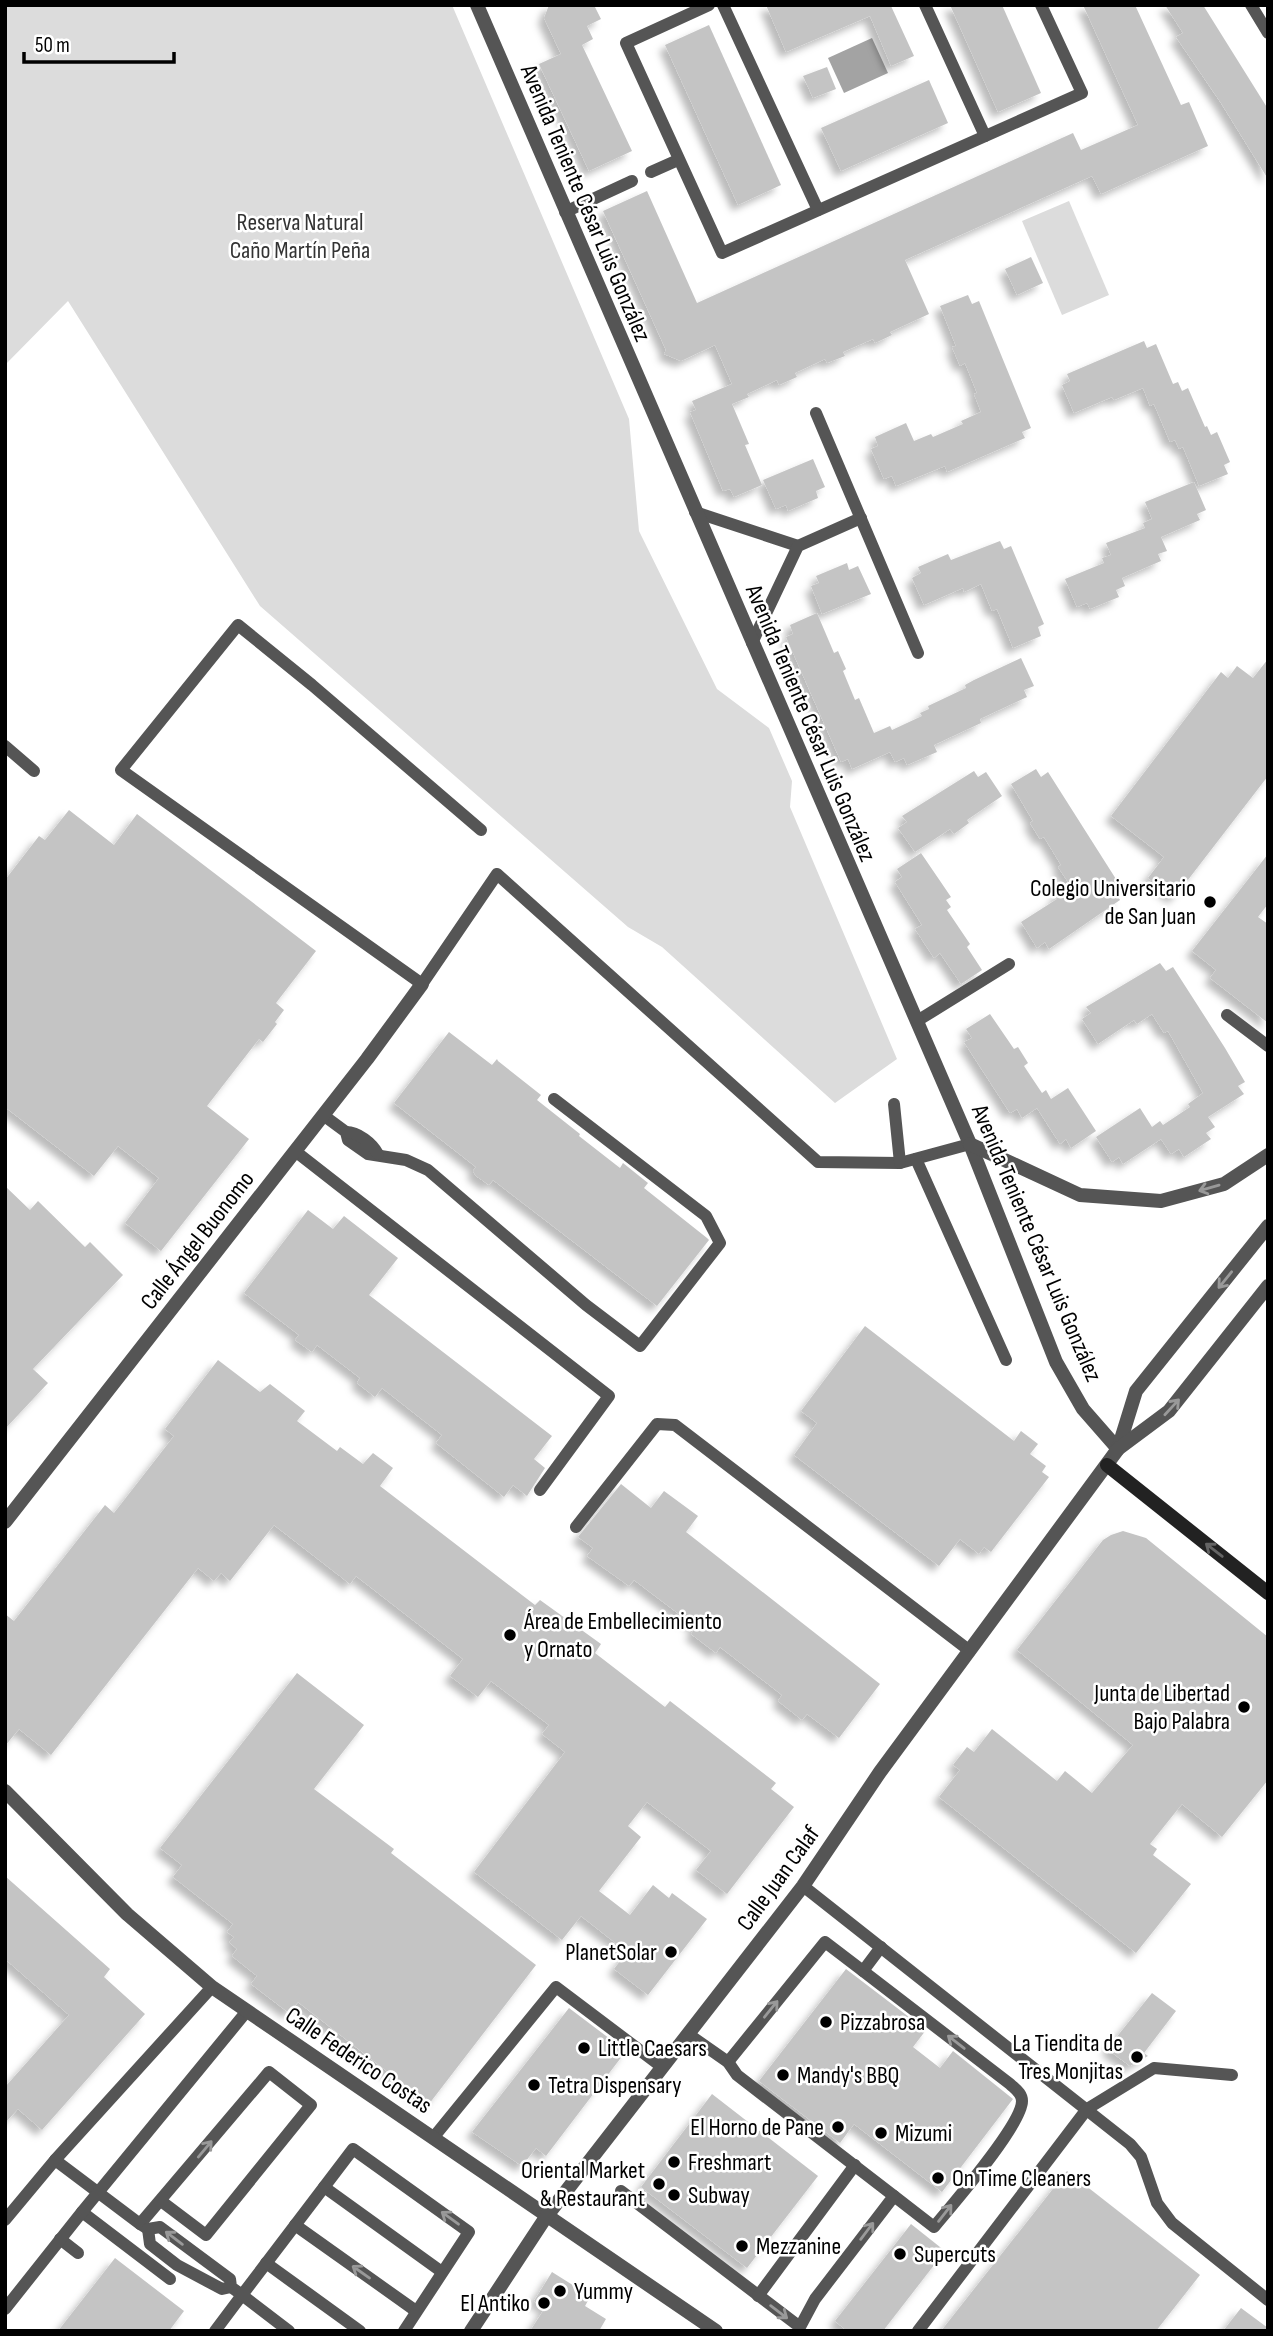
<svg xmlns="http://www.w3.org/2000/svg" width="1273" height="2336" font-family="'Sofia Sans Condensed',sans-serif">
  <defs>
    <filter id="shadow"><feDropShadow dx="-6" dy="6" stdDeviation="3.5" flood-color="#0004"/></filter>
  </defs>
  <rect width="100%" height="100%" fill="#fff"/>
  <g fill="#dcdcdc">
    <polygon points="5,5 452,5 629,419 639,531 717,689 769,728 792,781 790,807 897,1059 835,1103 662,947 628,927 260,606 68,301 5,365"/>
    <polygon points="1069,201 1109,295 1062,315 1022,221"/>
  </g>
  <polygon fill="#a3a3a3" points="872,38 888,73 844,93 828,58"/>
  <g fill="#c4c4c4" filter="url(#shadow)">
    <polygon points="549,5 594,5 601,19 587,26 593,39 582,45 632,151 589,171 539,64 561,54 544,18"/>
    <polygon points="766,5 894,5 891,6 914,56 891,66 870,16 786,52"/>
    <polygon points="950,5 1002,5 1041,93 998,112"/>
    <polygon points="1083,5 1135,5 1181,105 1189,102 1208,146 1101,194 1092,176 905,260 929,314 890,332 892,335 875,343 873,339 843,352 845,356 827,363 825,359 795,373 797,377 779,385 777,380 747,394 749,397 732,404 749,444 745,445 762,485 734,497 730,489 723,491 690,412 696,410 692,401 732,384 715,345 681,361 664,354 666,350 603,211 647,191 697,303 1073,133 1081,150 1138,125"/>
    <polygon points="1165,5 1203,5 1268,109 1268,179 1221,103 1176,37 1183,33"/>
    <polygon points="709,25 781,185 738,205 665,45"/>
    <polygon points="827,67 836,89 813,98 803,76"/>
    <polygon points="929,80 948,123 841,171 821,128"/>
    <polygon points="1031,257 1043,283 1017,295 1005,269"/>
    <polygon points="968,295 972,304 979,301 1031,428 1022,432 1025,438 947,472 945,466 896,486 892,476 884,479 871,449 878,446 875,437 906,423 914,441 931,434 933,437 963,424 961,421 981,412 974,394 977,393 965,363 960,366 952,347 956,346 940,306"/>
    <polygon points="1144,341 1147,348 1156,344 1173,384 1178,382 1182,391 1188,388 1205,427 1207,426 1211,435 1217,432 1230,462 1224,465 1228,474 1199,486 1183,447 1179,449 1175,440 1170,442 1154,404 1150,406 1143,388 1114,400 1112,397 1074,413 1062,385 1070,381 1067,374"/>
    <polygon points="813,459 825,487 816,491 818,498 788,511 786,505 776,509 763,480"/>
    <polygon points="1194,482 1206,510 1197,514 1200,520 1161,537 1167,551 1158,554 1161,561 1122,578 1125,586 1116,590 1119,597 1090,609 1087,603 1077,607 1065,579 1104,563 1102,558 1111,555 1106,543 1145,528 1143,523 1152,519 1145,502"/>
    <polygon points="1000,541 1004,549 1011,546 1044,624 1038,627 1041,636 1013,648 997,609 992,611 981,584 964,592 963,588 924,605 912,578 921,573 918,567 948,554 951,560"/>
    <polygon points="847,563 849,570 858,566 871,594 822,614 811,586 819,583 816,576"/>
    <polygon points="817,613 834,653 838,651 846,669 843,671 855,700 859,698 874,733 890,726 892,730 922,716 920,713 929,709 928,706 966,688 965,685 974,680 1021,658 1034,686 1024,690 1027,697 980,719 981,723 934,745 937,752 907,765 904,758 895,762 890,752 852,769 848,759 841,762 786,637 793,634 790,625"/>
    <polygon points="1268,659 1268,776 1174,898 1148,878 1164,857 1111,816 1221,672 1228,678 1237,666 1253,678"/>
    <polygon points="1036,769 1041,777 1048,772 1121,887 1115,891 1120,900 1049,949 1045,942 1037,948 1021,922 1057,899 1054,896 1070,885 1058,867 1061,865 1044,837 1040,839 1030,823 1033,821 1011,784"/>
    <polygon points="974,771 978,777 986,772 1002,796 967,820 969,823 954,834 950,829 915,852 898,828 907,822 902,816"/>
    <polygon points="69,810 114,845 137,814 316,951 276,1003 284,1010 275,1022 277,1024 263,1042 259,1039 207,1106 249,1139 161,1251 125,1223 159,1178 118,1146 94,1176 5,1107 5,880 39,836 45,840"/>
    <polygon points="921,853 951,897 946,900 951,907 947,910 970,944 967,947 982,970 961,984 940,953 934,958 915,929 922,925 895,882 902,877 897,869"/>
    <polygon points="1268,854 1268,904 1258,917 1268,924 1268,1023 1210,978 1216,970 1192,951"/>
    <polygon points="1160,963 1166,971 1173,967 1225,1048 1245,1082 1238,1086 1244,1094 1208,1117 1215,1127 1206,1133 1211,1139 1184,1157 1179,1149 1171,1154 1161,1139 1123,1164 1119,1157 1112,1162 1096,1137 1140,1108 1152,1127 1160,1121 1163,1125 1190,1107 1188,1104 1203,1093 1168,1031 1164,1033 1152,1014 1137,1024 1134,1020 1098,1044 1082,1019 1091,1013 1086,1007"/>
    <polygon points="990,1014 1014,1049 1018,1047 1028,1063 1024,1066 1042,1093 1046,1090 1051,1099 1068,1088 1096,1131 1071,1148 1066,1139 1060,1144 1037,1108 1022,1118 1017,1109 1010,1113 964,1042 972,1038 966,1029"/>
    <polygon points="449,1032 492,1065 497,1059 498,1061 541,1095 537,1100 580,1134 579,1136 620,1168 623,1163 648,1183 644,1188 707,1238 709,1240 657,1306 493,1180 489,1185 476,1176 473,1171 476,1167 394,1103"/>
    <polygon points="5,1186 30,1210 38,1201 85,1247 90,1242 123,1275 33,1369 48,1383 5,1429"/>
    <polygon points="308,1210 333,1229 344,1216 398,1258 369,1295 552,1436 534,1459 545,1468 527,1496 513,1485 504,1497 436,1443 442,1435 382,1388 375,1397 357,1383 360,1378 317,1345 312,1352 295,1340 299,1335 244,1293"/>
    <polygon points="865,1326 1014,1441 1021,1431 1038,1444 1030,1454 1046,1466 1042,1472 1049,1477 991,1552 984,1547 979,1554 960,1539 939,1566 794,1455 817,1423 801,1411"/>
    <polygon points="218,1360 260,1392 270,1384 305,1411 297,1421 337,1451 340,1447 363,1464 373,1453 393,1468 380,1486 535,1605 540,1600 601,1644 595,1653 665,1707 670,1701 776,1783 771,1789 794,1807 727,1894 696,1870 711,1851 647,1802 628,1826 641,1837 599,1891 630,1915 653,1885 669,1898 672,1893 707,1919 648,1995 614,1969 627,1952 581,1916 562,1940 474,1872 565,1752 542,1734 549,1725 491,1681 478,1697 450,1676 463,1659 356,1576 350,1584 274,1525 230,1581 221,1573 214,1581 198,1568 51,1755 19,1729 5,1746 5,1614 14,1621 105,1505 114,1513 174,1436 165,1429"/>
    <polygon points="621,1484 651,1508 664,1491 698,1516 686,1532 880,1684 839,1738 807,1714 802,1720 778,1701 782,1695 720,1647 716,1653 691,1634 696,1627 634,1580 629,1586 587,1556 593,1548 578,1537"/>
    <polygon points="1123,1531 1146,1538 1268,1637 1268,1780 1222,1837 1182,1804 1150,1844 1157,1849 1153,1855 1191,1884 1136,1953 939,1797 960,1770 953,1765 967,1747 974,1752 992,1729 1057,1781 1065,1771 1092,1793 1133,1745 1017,1650 1103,1540 1111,1535"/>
    <polygon points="297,1673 364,1725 314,1789 394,1849 391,1853 536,1965 429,2104 298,2002 289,2013 251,1984 257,1976 232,1956 237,1949 229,1942 234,1937 227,1932 233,1924 173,1877 182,1865 160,1848"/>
    <polygon points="5,1876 110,1969 104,1977 145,2014 42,2130 18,2109 5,2123 5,2087 69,2015 5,1959"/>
    <polygon points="846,1969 926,2030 913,2047 940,2068 953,2051 1013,2099 942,2192 854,2124 840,2143 759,2081"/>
    <polygon points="1152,1993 1176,2011 1144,2053 1148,2056 1130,2066 1107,2049"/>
    <polygon points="569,2008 626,2051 546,2156 536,2148 522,2166 472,2132"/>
    <polygon points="712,2094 818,2176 747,2268 641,2187"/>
    <polygon points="1067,2171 1200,2275 1156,2331 941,2331"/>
    <polygon points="911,2224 945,2251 883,2331 847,2331 835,2321"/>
    <polygon points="115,2258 184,2311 169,2331 58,2331"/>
    <polygon points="552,2272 587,2294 585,2296 589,2299 585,2306 606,2319 599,2331 530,2331 545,2308 534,2301"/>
    <polygon points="1241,2308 1268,2328 1268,2331 1223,2331"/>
  </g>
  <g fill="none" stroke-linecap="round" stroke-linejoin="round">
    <g stroke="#555" stroke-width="12">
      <polyline points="709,5 626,43 722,253 1082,93 1041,5"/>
      <polyline points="723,5 818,210"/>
      <polyline points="925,5 985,136"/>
      <polyline points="1251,5 1268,33"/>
      <polyline points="651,172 678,160"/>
      <polyline points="565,212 632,181"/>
      <polyline points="816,413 918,653"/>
      <polyline points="695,512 798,546"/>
      <polyline points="752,643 798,546 861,518"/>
      <polyline points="5,746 34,771"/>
      <polyline points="481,830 312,685 238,625 121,770 422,984 497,874 818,1162 900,1163 970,1144"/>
      <polyline points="1227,1015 1268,1046"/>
      <polyline points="917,1021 1009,964"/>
      <polyline points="894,1104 900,1163"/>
      <polyline points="323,1115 346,1132 348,1140 368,1154 406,1160 428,1170 586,1305 640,1346 720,1243 706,1216 554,1099"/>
      <path d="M346,1132c12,0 26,11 32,22"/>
      <polyline points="295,1151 609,1396 540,1490"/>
      <polyline points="916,1159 1006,1360"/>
      <polyline points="576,1527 657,1424 675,1425 970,1651"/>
      <polyline points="803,1886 1130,2144 1141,2157 1157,2203 1172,2223 1268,2300"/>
      <path d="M863,1971l147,113c5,5 12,9 12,17 0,24 -70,104 -88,126l-40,-31"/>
      <polyline points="728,2062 825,1942 863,1971 881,1947"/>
      <polyline points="433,2138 556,1987 662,2067"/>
      <polyline points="55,2160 140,2224 269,2072 311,2105 206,2235 161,2201"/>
      <polyline points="324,2187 442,2272"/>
      <polyline points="621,2191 800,2327 815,2299 894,2196 737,2075 728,2062 688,2034"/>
      <polyline points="82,2212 170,2279"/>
      <polyline points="5,2220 55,2160 212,1987"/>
      <polyline points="140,2224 148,2229 160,2227 230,2279 231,2287 242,2295 215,2331"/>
      <polyline points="295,2225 416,2311"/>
      <polyline points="148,2229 150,2244 177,2265 222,2289 231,2287"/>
      <polyline points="60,2239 78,2253"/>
      <polyline points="266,2263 360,2331"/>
      <polyline points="758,2296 855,2165"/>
      <polyline points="5,2309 82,2212 247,2011"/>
      <polyline points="289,2331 242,2295 353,2149 469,2232 404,2331"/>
      <polyline points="918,2331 1087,2109 1154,2068 1232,2075"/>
    </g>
    <g stroke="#555" stroke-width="14">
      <polyline points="477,5 970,1144 1056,1362 1083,1409 1118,1449"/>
      <polyline points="970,1144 1080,1195 1161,1201 1224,1184 1268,1155"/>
      <polyline points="1118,1449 1136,1391 1268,1226"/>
      <polyline points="5,1522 367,1059 422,984"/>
      <polyline points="5,1791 127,1914 212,1987 716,2331"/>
      <polyline points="471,2331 546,2217 803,1886 880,1772 1118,1449 1169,1411 1268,1286"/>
    </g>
    <polyline stroke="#222" stroke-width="14" points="1107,1465 1268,1593"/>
  </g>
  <defs><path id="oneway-shaft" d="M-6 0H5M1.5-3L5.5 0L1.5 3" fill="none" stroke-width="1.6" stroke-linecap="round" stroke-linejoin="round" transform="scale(1.75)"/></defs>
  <g stroke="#999">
    <use href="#oneway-shaft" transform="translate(1209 1188) rotate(164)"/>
    <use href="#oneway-shaft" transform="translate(1225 1280) rotate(129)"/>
    <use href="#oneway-shaft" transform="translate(1172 1407) rotate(-47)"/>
    <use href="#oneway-shaft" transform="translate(771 2009) rotate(-51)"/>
    <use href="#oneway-shaft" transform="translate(956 2042) rotate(-142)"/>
    <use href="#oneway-shaft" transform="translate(205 2149) rotate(-50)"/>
    <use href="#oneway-shaft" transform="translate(945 2213) rotate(-52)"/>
    <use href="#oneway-shaft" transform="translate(450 2218) rotate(-144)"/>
    <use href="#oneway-shaft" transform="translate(867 2231) rotate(-53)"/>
    <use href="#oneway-shaft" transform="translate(174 2238) rotate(-143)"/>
    <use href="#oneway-shaft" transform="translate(361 2272) rotate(-145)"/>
    <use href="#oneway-shaft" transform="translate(779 2312) rotate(37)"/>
  </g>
  <use stroke="#646464" href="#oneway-shaft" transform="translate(1214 1550) rotate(-142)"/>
  <g fill="#000" stroke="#fff" stroke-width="2.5">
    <circle cx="1210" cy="902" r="7"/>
    <circle cx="510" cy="1635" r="7"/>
    <circle cx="1244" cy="1707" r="7"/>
    <circle cx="671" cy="1952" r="7"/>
    <circle cx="826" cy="2022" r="7"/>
    <circle cx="584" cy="2048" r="7"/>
    <circle cx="1137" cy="2057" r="7"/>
    <circle cx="783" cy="2075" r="7"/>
    <circle cx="534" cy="2085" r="7"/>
    <circle cx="838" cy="2127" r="7"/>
    <circle cx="881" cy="2133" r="7"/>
    <circle cx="674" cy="2162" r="7"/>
    <circle cx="938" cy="2178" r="7"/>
    <circle cx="659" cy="2184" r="7"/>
    <circle cx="674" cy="2195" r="7"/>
    <circle cx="742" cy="2246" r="7"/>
    <circle cx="900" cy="2254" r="7"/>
    <circle cx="560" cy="2291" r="7"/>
    <circle cx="544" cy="2303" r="7"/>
  </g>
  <g text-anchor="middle" stroke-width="5" stroke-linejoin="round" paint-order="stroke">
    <g font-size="24" fill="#000" stroke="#fff">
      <text transform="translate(586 203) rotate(67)" y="8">Avenida Teniente César Luis González</text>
      <text transform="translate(811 723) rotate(67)" y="8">Avenida Teniente César Luis González</text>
      <text transform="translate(197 1240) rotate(-52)" y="8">Calle Ángel Buonomo</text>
      <text transform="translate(1037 1243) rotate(67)" y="8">Avenida Teniente César Luis González</text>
      <text transform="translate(778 1878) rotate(-54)" y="8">Calle Juan Calaf</text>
      <text transform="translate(359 2060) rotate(34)" y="8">Calle Federico Costas</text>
    </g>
    <g font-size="24" fill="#333" stroke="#fff">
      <text x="300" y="230">Reserva Natural<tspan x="300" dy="28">Caño Martín Peña</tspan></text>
    </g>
    <g font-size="24" fill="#000" stroke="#fff" text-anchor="start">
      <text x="1196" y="896" text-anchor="end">Colegio Universitario<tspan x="1196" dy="28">de San Juan</tspan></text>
      <text x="524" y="1629">Área de Embellecimiento<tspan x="524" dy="28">y Ornato</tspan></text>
      <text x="1230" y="1701" text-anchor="end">Junta de Libertad<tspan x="1230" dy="28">Bajo Palabra</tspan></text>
      <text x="657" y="1960" text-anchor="end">PlanetSolar</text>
      <text x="840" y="2030">Pizzabrosa</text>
      <text x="1123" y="2051" text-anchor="end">La Tiendita de<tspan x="1123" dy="28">Tres Monjitas</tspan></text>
      <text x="598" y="2056">Little Caesars</text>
      <text x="797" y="2083">Mandy's BBQ</text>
      <text x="548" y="2093">Tetra Dispensary</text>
      <text x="824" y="2135" text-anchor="end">El Horno de Pane</text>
      <text x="895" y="2141">Mizumi</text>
      <text x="688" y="2170">Freshmart</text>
      <text x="645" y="2178" text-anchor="end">Oriental Market<tspan x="645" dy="28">&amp; Restaurant</tspan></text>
      <text x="952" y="2186">On Time Cleaners</text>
      <text x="688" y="2203">Subway</text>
      <text x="756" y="2254">Mezzanine</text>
      <text x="914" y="2262">Supercuts</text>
      <text x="574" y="2299">Yummy</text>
      <text x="530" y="2311" text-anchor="end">El Antiko</text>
    </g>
  </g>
  <rect width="1273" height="2336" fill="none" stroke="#000000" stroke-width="14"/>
  <path d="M24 52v10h150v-10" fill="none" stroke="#000000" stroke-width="3.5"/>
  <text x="35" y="52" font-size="21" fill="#000000" stroke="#ffffff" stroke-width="5" paint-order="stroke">50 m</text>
</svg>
